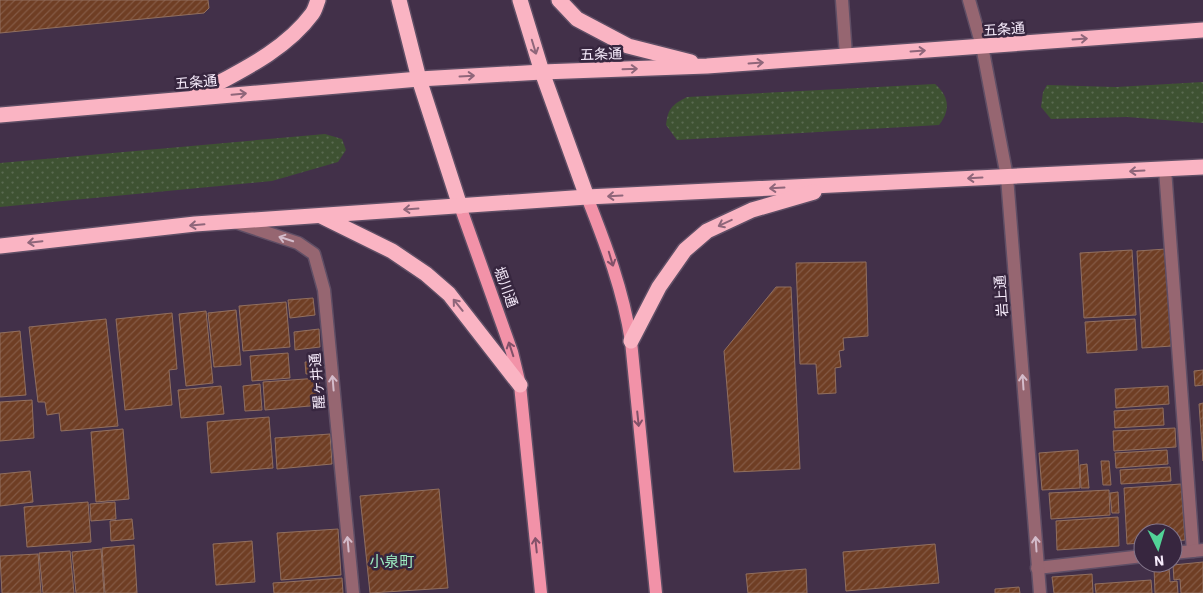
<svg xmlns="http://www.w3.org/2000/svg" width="1203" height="593" font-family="'IBM Plex Sans','Noto Sans JP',sans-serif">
  <defs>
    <pattern id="grass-dots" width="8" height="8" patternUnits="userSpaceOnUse" patternTransform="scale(1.25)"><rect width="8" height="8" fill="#3e5232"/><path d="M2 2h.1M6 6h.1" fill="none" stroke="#5a6b51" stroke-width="1.8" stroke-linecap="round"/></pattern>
    <pattern id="building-hatch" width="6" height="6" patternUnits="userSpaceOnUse" patternTransform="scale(1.25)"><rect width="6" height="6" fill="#6f3e24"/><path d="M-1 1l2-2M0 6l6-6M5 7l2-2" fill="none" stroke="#845a45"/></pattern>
  </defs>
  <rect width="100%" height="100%" fill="#423049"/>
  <g fill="url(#grass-dots)">
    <polygon points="1203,82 1203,123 1127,117 1051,119 1041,107 1043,92 1047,85 1116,87"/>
    <path d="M935,84c14,12 16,26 4,41l-262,15 -11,-15c2,-17 6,-20 21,-28z"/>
    <polygon points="325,134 342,139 346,150 338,162 272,181 0,207 0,163"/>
  </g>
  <g fill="url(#building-hatch)" stroke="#916f5f">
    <polygon points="0,0 208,0 209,8 204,13 0,33"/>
    <polygon points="1166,249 1172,346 1142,348 1137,251"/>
    <polygon points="1132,250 1136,315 1084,318 1080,253"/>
    <polygon points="866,262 868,336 843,338 844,350 839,351 841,367 835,368 836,393 818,394 816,364 800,364 796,263"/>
    <polygon points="776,287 791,287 800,469 734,472 724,351"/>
    <polygon points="313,298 315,315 290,318 288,300"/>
    <polygon points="286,302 290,347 243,351 239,306"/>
    <polygon points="236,310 241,365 214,367 208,313"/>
    <polygon points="206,311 213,383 186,386 179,314"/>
    <polygon points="172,313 177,369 169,370 172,405 125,410 116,319"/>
    <polygon points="106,319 118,426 61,431 59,413 47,415 45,402 38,402 29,327"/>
    <polygon points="1135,319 1137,350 1087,353 1085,322"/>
    <polygon points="319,329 320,347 295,350 294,332"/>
    <polygon points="20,331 26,395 0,397 0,333"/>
    <polygon points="288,353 290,378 252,381 250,356"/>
    <polygon points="320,361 322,372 306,374 305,362"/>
    <polygon points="1203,370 1203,385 1195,386 1194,371"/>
    <polygon points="319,378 321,405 265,410 263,382"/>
    <polygon points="260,384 262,410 245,411 243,386"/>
    <polygon points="221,386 224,414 181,418 178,390"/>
    <polygon points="1168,386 1169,404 1116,408 1115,389"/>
    <polygon points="32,400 34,438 0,441 0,402"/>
    <polygon points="1203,403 1203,461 1199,404"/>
    <polygon points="1163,408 1164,425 1115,428 1114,411"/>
    <polygon points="269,417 273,468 211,473 207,422"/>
    <polygon points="1175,428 1176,447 1114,451 1113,431"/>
    <polygon points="123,429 129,499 96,502 91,432"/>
    <polygon points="330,434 332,464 277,469 275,438"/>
    <polygon points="1078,450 1080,488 1042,490 1039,453"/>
    <polygon points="1167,450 1168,464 1116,468 1115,453"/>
    <polygon points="1101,461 1109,461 1111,485 1103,485"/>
    <polygon points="1087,464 1089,488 1081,488 1080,465"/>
    <polygon points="1170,467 1171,481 1121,484 1120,470"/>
    <polygon points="30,471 33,502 0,506 0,474"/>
    <polygon points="1181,484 1185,540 1173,541 1173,533 1143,533 1143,543 1127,544 1124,488"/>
    <polygon points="439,489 448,588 370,593 360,496"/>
    <polygon points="1109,490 1110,515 1051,519 1049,493"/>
    <polygon points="1118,492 1119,513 1112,513 1110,493"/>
    <polygon points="88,502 91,542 27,547 24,507"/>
    <polygon points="115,502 116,519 91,521 90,504"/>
    <polygon points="1118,517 1119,546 1057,550 1056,521"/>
    <polygon points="132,519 134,539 111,541 110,521"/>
    <polygon points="338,529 341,575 281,580 277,533"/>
    <polygon points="252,541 255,582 216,585 213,544"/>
    <polygon points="935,544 939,583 846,591 843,552"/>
    <polygon points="134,545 137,593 105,593 102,548"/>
    <polygon points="101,549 104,593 76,593 72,552"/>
    <polygon points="70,551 74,593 43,593 39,553"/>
    <polygon points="38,554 41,593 2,593 0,556"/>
    <polygon points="1203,562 1203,593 1181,593 1180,579 1174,580 1173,565"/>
    <polygon points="1169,566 1170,582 1177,581 1178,593 1155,593 1154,567"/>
    <polygon points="806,569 807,593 748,593 746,574"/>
    <polygon points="1092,574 1093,593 1054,593 1052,577"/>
    <polygon points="342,578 343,593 274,593 273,583"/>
    <polygon points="1151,580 1152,593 1096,593 1095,584"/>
    <polygon points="1019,587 1020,593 995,593 995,589"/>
  </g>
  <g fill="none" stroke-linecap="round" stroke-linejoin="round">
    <g stroke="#5f4e65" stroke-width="15">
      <g id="lane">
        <polyline points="842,0 846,56"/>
        <polyline points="969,0 982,46"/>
        <polyline points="1165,169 1193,551"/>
        <polyline points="1173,553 1203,550"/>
        <polyline points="1037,568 1143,556"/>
      </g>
    </g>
    <g stroke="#5f4e65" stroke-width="15">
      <g id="street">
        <polyline points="982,46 1007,177 1040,593"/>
        <polyline points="235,222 298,243 314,254 324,290 353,593"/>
      </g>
    </g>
    <g stroke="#5f4e65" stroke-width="15">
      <g id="primary">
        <path d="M587,197c19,48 36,93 44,144l25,252"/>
        <polyline points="460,206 512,352 520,385 541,593"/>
      </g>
    </g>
    <g stroke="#5f4e65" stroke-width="18">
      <g id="highway">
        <polyline points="399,0 419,79 460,206"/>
        <polyline points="520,0 542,72 587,197"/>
        <polyline points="559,0 577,19 628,46 691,62"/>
        <path d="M196,95c40,-22 88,-43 116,-81 3,-4 4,-9 6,-14"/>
        <polyline points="0,115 419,79 542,72 707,66 1203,30"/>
        <polyline points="321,216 392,251 426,274 449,294 520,385"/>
        <polyline points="0,246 195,224 587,197 1203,167"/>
        <polyline points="631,341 659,287 685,250 707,231 752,210 814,192"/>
      </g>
    </g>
    <use href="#lane" stroke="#966671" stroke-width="12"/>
    <use href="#street" stroke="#966671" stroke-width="12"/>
    <use href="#primary" stroke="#f292a8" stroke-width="12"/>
    <use href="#highway" stroke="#fab4c3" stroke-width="15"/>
  </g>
  <defs><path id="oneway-shaft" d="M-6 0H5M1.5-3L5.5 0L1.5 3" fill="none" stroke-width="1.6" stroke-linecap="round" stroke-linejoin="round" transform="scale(1.25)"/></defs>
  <g stroke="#8f667a">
    <use href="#oneway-shaft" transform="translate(1080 39) rotate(-4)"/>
    <use href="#oneway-shaft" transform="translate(534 47) rotate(73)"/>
    <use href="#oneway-shaft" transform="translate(918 51) rotate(-4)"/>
    <use href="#oneway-shaft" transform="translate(756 63) rotate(-4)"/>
    <use href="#oneway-shaft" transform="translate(630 69) rotate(-2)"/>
    <use href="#oneway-shaft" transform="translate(467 76) rotate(-3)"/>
    <use href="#oneway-shaft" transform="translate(239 94) rotate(-5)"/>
    <use href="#oneway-shaft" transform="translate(1137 171) rotate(177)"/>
    <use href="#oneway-shaft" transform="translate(975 178) rotate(177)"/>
    <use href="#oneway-shaft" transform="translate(777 188) rotate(177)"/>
    <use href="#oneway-shaft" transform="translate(615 196) rotate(177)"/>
    <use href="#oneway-shaft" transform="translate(411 209) rotate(176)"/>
    <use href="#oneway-shaft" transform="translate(725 223) rotate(155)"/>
    <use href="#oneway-shaft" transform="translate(197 225) rotate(175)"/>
    <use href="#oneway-shaft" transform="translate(35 242) rotate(174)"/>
    <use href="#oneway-shaft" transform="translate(458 305) rotate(-129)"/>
  </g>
  <g stroke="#d4bccb">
    <use href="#oneway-shaft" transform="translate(286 239) rotate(-162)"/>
    <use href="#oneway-shaft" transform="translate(1023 382) rotate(-94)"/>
    <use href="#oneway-shaft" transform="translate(333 383) rotate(-95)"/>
    <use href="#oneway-shaft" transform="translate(348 544) rotate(-95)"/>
    <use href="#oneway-shaft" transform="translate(1036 544) rotate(-94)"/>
  </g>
  <g stroke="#825169">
    <use href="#oneway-shaft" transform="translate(611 259) rotate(73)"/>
    <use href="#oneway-shaft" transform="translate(511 349) rotate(-108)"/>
    <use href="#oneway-shaft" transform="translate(638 419) rotate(84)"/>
    <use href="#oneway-shaft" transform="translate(536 545) rotate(-96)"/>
  </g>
  <g text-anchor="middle" stroke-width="5" stroke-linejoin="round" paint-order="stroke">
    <g font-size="14" fill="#f6ebfb" stroke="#37263f">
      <text transform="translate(1004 29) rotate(-4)" y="5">五条通</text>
      <text transform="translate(601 54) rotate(-2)" y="5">五条通</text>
      <text transform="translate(196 82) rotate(-5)" y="5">五条通</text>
      <text transform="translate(506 287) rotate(70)" y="5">堀川通</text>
      <text transform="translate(1001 296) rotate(-94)" y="5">岩上通</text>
      <text transform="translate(317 381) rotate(-95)" y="5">醒ヶ井通</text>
    </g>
    <g font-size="15" fill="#9dedc2" stroke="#37263f">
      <text x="392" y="567">小泉町</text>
    </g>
  </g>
  <g transform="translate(1158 548) rotate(175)"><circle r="24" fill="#37263f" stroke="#83758a"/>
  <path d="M0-4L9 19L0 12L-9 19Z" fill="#52d397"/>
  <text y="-8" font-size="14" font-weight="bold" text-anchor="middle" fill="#f6ebfb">N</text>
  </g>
</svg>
